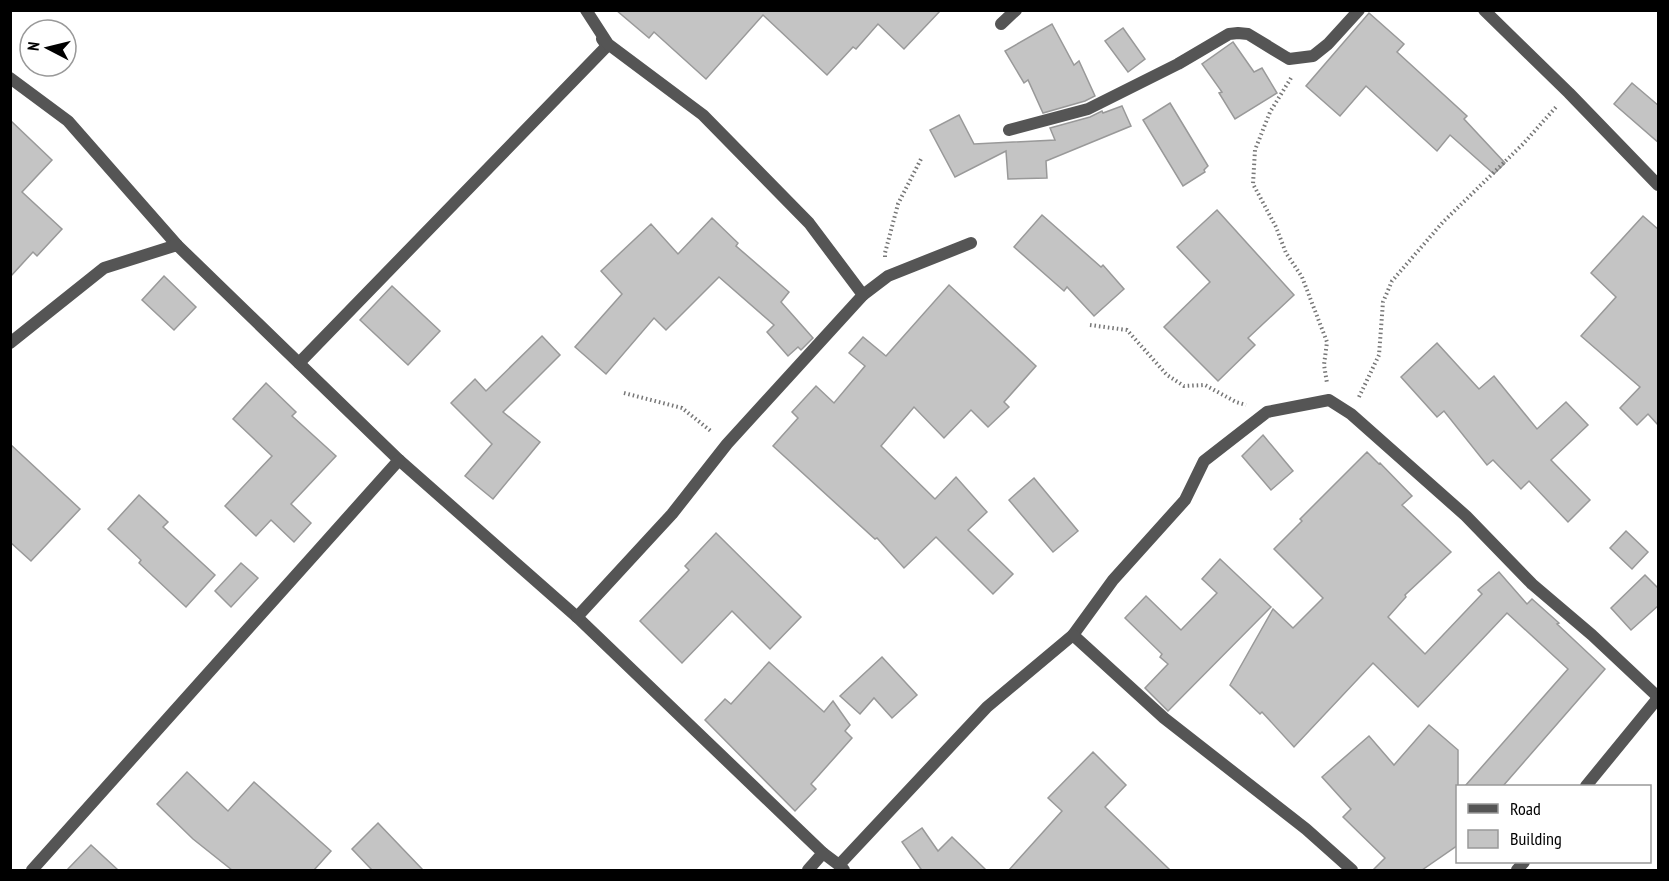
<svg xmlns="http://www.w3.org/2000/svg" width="1669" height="881" font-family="'PT Sans Narrow',sans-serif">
  <rect width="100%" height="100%" fill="#fff"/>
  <g fill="#c4c4c4" stroke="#999" stroke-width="1.5">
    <polygon points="616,10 941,10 904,49 878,24 856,49 853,47 827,75 763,15 706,79 654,32 649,38"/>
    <polygon points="1369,13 1404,44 1397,52 1467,116 1464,119 1505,163 1494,174 1450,135 1437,151 1366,86 1340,116 1306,86"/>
    <polygon points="1052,24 1074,65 1079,61 1095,96 1085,101 1043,113 1028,80 1024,83 1005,51"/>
    <polygon points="1123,28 1145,59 1128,72 1105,41"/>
    <polygon points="1233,42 1254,72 1262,68 1277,93 1235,119 1219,93 1222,92 1202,64"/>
    <polygon points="1632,83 1659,106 1659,143 1614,104"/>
    <polygon points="1170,103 1208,166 1204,170 1205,172 1183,186 1143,120"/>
    <polygon points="1122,106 1131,126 1046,161 1047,178 1008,179 1006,151 955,177 930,130 959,115 974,144 1055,140 1050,128 1090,117 1102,111 1103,113"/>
    <polygon points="10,120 52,160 22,192 62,229 37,256 33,252 10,277"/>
    <polygon points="1217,210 1294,295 1248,338 1255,345 1218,381 1164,327 1210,282 1177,247"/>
    <polygon points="1042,215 1101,267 1103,265 1124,289 1094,316 1067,287 1064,291 1014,247"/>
    <polygon points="1643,216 1659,230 1659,426 1648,414 1637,425 1620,408 1640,387 1581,336 1616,297 1591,273"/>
    <polygon points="712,218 738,243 736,246 789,292 781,302 813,338 801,350 798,347 788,356 767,332 774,325 719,277 666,330 654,318 606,374 575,347 622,294 601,271 651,224 678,254"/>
    <polygon points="164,276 196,307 174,330 142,300"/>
    <polygon points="949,285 1036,366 1004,402 1009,407 988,427 971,410 944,438 914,407 881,446 935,499 956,477 987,512 968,530 1013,574 993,594 936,537 904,568 877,538 875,539 773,446 798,418 792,412 816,386 834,403 865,366 849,353 863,337 886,356"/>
    <polygon points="392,286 440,331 408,365 360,320"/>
    <polygon points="542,336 560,355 503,412 540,442 493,499 465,476 492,444 451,403 475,379 486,391"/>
    <polygon points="1437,343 1479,389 1494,376 1537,429 1566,402 1588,425 1551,460 1590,500 1568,522 1529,481 1521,489 1493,460 1487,465 1444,411 1437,417 1401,377"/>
    <polygon points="266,383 296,412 292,416 336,456 291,504 311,523 294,542 271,520 256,536 225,506 272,456 233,419"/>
    <polygon points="1263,435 1293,471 1271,490 1242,456"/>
    <polygon points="10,444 80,509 31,561 10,542"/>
    <polygon points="1367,452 1379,464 1380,463 1412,496 1402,505 1451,552 1405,595 1406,597 1388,617 1425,654 1482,594 1478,590 1499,572 1527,604 1532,599 1559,623 1557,624 1605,669 1503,786 1465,786 1568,669 1507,613 1418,707 1373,663 1294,747 1262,712 1260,714 1230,685 1273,609 1293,628 1323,598 1274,549 1302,521 1300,519"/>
    <polygon points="1034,478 1078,531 1053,552 1009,500"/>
    <polygon points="139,495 168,522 163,527 215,575 186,607 139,563 141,560 108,529"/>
    <polygon points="1626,531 1648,552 1632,569 1610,548"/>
    <polygon points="716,533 801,617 770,649 732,611 682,663 640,621 689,570 685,566"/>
    <polygon points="1220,559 1271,607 1168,711 1145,688 1168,664 1160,657 1162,654 1125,618 1146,596 1181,630 1217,593 1202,579"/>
    <polygon points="241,563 258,578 231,607 215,591"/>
    <polygon points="1645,575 1659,589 1659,605 1631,630 1611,608"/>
    <polygon points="882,657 917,695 892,718 874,698 860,714 840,696"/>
    <polygon points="769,662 824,712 833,701 850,725 845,731 852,738 811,784 816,789 795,811 705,720 725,699 731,704"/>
    <polygon points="1429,725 1458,750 1458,845 1422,870 1373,870 1385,858 1343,817 1351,809 1322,777 1369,736 1394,765"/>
    <polygon points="1093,752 1126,785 1105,807 1170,870 1009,870 1062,811 1048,798"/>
    <polygon points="187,772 228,811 254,782 331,851 314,870 232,870 193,839 157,804"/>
    <polygon points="378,823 423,870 372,870 352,849"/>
    <polygon points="922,828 938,851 952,837 986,870 919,870 921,869 902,842"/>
    <polygon points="91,845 118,870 67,870"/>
  </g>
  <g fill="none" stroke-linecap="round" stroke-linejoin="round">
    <g stroke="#777" stroke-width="4" stroke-dasharray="1.5 3" stroke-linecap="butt">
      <polyline points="1291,78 1270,112 1255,150 1253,184 1276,227 1286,253 1302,277 1327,342 1324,365 1327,383"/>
      <polyline points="885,257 885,253 898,204 922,157"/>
      <polyline points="1090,325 1127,330 1167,375 1184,386 1205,385 1236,402 1246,405"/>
      <polyline points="624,393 682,408 712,432"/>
      <polyline points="1359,397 1379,355 1383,302 1392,281 1443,222 1523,144 1556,107"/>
    </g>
    <polyline stroke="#555" stroke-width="12" points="863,295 888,276 971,243"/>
    <g stroke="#555" stroke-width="12">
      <polyline points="1484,10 1569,93 1658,185"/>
      <polyline points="1001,24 1016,10"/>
      <polyline points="10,78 68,121 177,245"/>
      <polyline points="1009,130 1088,109 1178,64 1229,34 1238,33 1248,34 1289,59 1313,56 1328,44 1359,10"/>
      <polyline points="10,343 104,268 177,245 399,460 577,617 823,853 839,865 844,870"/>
      <polyline points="299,363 607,46 602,39"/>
      <polyline points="577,617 672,514 727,444 863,295 809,223 703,115 608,44 586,10"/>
      <polyline points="1073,635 1113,580 1185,500 1204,461 1267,412 1329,400 1351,414 1466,516 1532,584 1592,635 1658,697"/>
      <polyline points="1586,786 1658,698"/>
      <polyline points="839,865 987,707 1073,635 1164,718 1306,829 1352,870"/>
      <polyline points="32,870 399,460"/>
      <polyline points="808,870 823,853"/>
      <polyline points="1517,870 1524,862"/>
    </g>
  </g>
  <rect width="1669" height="881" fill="none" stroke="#000000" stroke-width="24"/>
  <rect x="1456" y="785" width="195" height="78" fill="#ffffff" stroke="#999999" stroke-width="1.5"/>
  <rect x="1468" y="804" width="30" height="9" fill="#555555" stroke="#999999" stroke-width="1.5"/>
  <text x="1510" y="815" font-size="18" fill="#000000">Road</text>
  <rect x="1468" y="830" width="30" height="18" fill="#c4c4c4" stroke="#999999" stroke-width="1.5"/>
  <text x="1510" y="845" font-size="18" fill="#000000">Building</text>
  <g transform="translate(48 48) rotate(277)"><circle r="28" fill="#ffffff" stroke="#999999" stroke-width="1.5"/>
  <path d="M0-4.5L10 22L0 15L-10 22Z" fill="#000000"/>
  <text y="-9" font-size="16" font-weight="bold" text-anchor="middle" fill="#000000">N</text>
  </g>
</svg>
